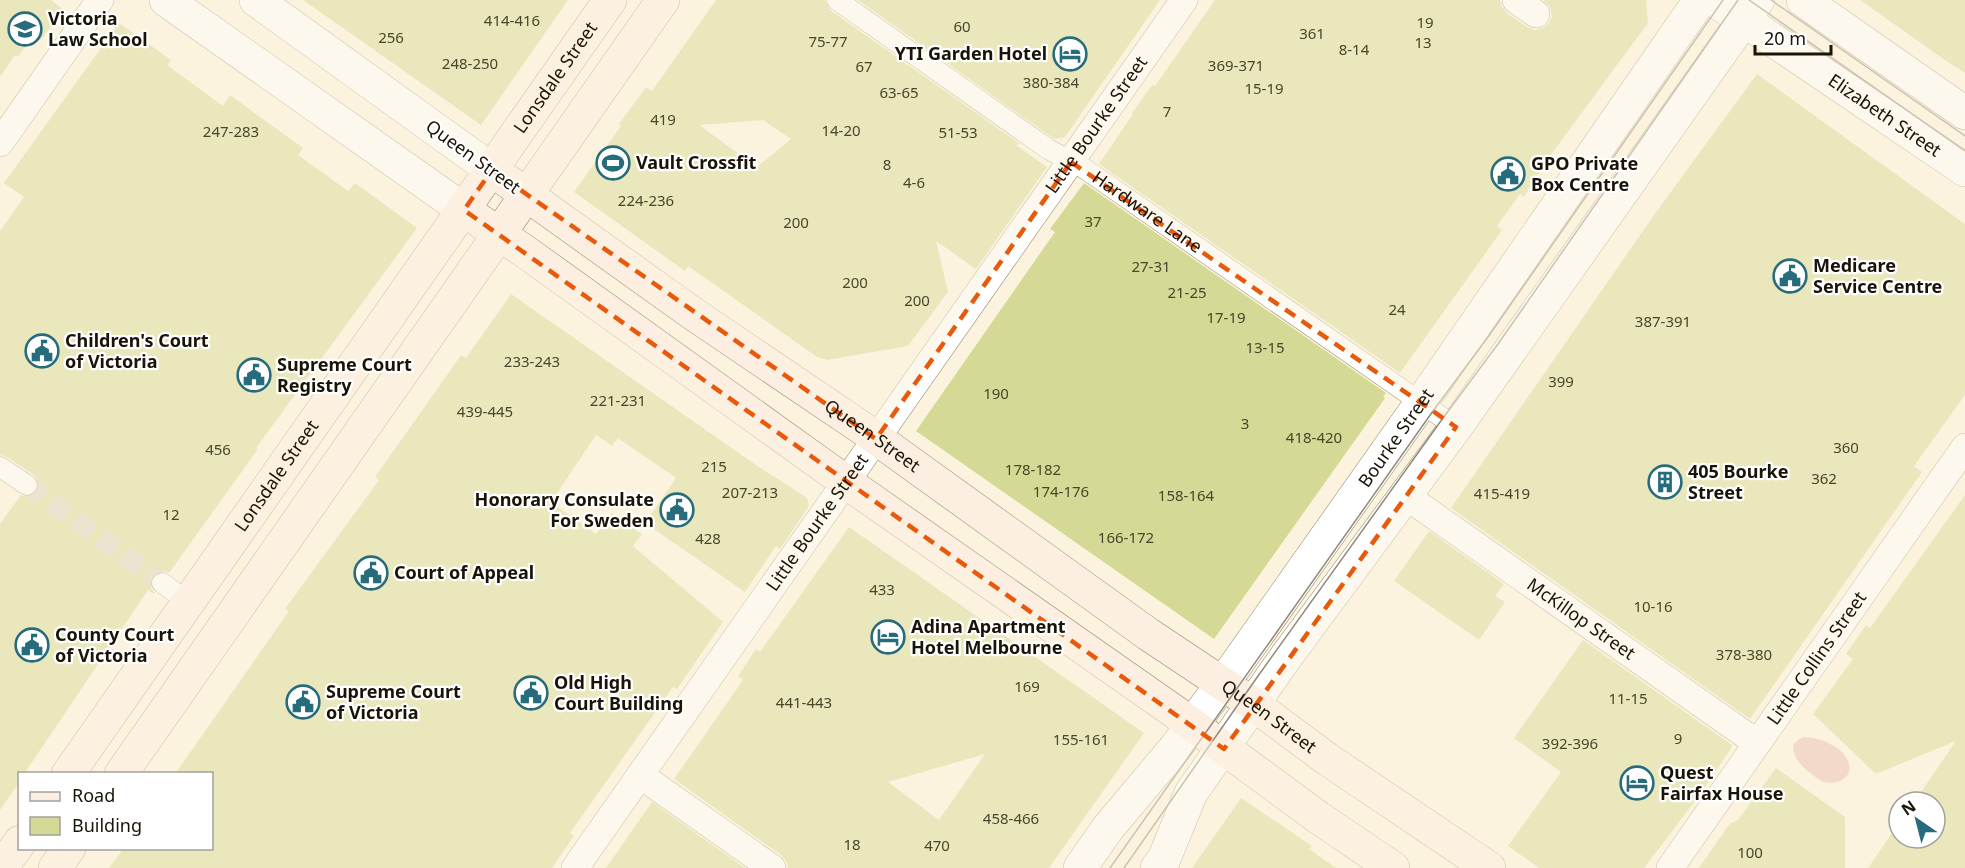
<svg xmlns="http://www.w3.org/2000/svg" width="1965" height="868" font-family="'Noto Sans',sans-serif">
  <rect width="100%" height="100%" fill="#fcf3de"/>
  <path fill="#e8baaf" d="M1804,737c15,0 41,10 45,27 4,15 -13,21 -25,18 -5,-2 -10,-6 -15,-10 -9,-7 -16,-15 -16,-27l6,-6z"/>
  <g fill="#d4da96" fill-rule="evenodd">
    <polygon points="0,0 51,0 63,9 41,40 33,36 18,57 15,55 0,77"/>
    <polygon points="303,0 568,0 481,125"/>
    <path d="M716,0h109l5,10 190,134 -4,1 31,22 -71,102 -40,-28 12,51 -40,54 -81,14 -10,-3 -129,-91 -3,5 -111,-79 47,-66 -2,-2 27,-37 6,4zM763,120l28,19 -34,28 -58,-42z"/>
    <polygon points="858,0 1160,0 1065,137 1054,139"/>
    <polygon points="1215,0 1500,0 1502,7 1507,13 1527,27 1535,30 1543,28 1549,23 1552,16 1550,7 1543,0 1646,0 1648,23 1547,160 1524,197 1520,194 1497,226 1502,230 1400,373 1099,164 1133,114 1132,113 1152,85 1155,86"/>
    <polygon points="1860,0 1965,0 1965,73 1942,58"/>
    <polygon points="119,23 171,60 167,65 223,106 230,95 303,148 298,155 348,191 355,183 417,228 256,448 258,449 169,573 162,571 153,576 150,583 151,589 155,593 154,594 148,590 24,774 20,774 20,781 0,810 0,524 21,495 27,497 33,495 37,491 39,485 37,479 34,475 7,457 0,455 0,231 24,197 4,183"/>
    <polygon points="1757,74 1965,224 1965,395 1914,466 1922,472 1750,719 1451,508 1654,215"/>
    <polygon points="1084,183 1386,393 1383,397 1385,398 1214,639 916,431 1055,232 1050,229"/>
    <polygon points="511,294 756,465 807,498 809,506 780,549 776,546 745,592 645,523 676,478 618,438 612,446 596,435 551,502 596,534 612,513 642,534 633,546 723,622 677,689 673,687 570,833 574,836 552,868 109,868 123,849 212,849 212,774 175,774 289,611 285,609 379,480 375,477 421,412 461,355 466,358"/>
    <polygon points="1965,495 1965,868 1868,868 1899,823 1899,838 1935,838 1935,802 1914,802 1956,741 1876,774 1813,714 1853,659 1846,654 1866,625 1870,628"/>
    <path d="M849,527l295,206 -95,135h-261l-2,-7 -5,-6 -107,-76 69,-99 -5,-4 18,-27 4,3zM985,754l-46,66 -51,-38z"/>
    <polygon points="1429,531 1504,584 1495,596 1505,602 1479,640 1394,581"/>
    <polygon points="1583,640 1732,745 1730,750 1701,793 1644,868 1539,868 1508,846 1561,772 1514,738"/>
    <polygon points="1776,768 1845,817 1845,868 1699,868 1726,829 1731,823 1738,820"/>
    <polygon points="1241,798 1312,846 1309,849 1336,868 1192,868"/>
    <polygon points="652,802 745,868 606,868"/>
  </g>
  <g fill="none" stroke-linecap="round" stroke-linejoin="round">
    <polyline stroke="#dad2be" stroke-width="20" stroke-dasharray="20 10" stroke-linecap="butt" points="27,485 162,583"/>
    <g stroke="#938464" stroke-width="21">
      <g id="pedestrian">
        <path id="s1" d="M837,0l211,149 37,20 371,258"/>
        <polyline points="0,467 27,485"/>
        <polyline points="162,583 189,602"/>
      </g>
    </g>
    <g stroke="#938464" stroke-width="28">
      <g id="minor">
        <polyline points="1516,0 1536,14"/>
        <polyline points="0,143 100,0"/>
        <path id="s2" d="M1406,496l351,247"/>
        <polyline points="640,775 772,868"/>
        <path id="s3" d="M575,868l609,-868"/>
        <path id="s4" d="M1670,868l295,-421"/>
      </g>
    </g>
    <g stroke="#938464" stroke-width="34">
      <g id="tertiary">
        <polyline points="166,0 464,210"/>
        <polyline points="256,0 492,170"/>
        <path id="s5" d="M1714,0l251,170"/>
        <polyline points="1803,0 1965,113"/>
        <path id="s6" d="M1080,868l28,-40 68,-81 62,-85 183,-259 279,-403"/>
        <polyline points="1157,868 1164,859 1191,793 1283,661 1456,427 1758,0"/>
      </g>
    </g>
    <g stroke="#938464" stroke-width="34">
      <g id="secondary">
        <path id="s7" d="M492,170l200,143 170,115 286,206 105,70 74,55 162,109"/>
        <polyline points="464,210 527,253 846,482 1175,712 1319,818 1393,868"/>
        <path id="s8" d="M68,774l542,-774"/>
        <polyline points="121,774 663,0"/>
        <polyline points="1,868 20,842"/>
        <polyline points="55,868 69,848"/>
      </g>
    </g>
    <use href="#pedestrian" stroke="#fff" stroke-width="20"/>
    <use href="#minor" stroke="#fff" stroke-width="27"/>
    <use href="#tertiary" stroke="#fff" stroke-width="33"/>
    <use href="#secondary" stroke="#fdeee2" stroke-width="33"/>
    <g stroke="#918a79" stroke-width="1.5">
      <polyline points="1749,0 1965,151"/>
      <polyline points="1771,0 1965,136"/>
      <polyline points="1110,868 1433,411 1488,337 1723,0"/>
      <polyline points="1124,868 1258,676 1443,418 1498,344 1738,0"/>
    </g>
  </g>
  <path d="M0 0H1965V868H0ZM1071,162l385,265 -232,322 -760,-539 28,-40 384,269z" fill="#fcf3de" fill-opacity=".55" fill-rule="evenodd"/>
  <path fill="none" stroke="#e8590c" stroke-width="4.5" stroke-dasharray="12 8" stroke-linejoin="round" d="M1071,162l385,265 -232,322 -760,-539 28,-40 384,269z"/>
  <defs>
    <g id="university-ring" transform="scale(1.725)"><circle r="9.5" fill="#fff" stroke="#276c7c" stroke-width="1.5"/><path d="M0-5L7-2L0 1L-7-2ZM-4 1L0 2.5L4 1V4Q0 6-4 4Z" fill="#276c7c"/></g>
    <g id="hotel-ring" transform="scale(1.725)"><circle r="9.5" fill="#fff" stroke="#276c7c" stroke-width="1.5"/><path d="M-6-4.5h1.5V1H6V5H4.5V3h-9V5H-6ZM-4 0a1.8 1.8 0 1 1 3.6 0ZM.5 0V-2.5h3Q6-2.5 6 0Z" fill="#276c7c"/></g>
    <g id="stadium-ring" transform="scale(1.725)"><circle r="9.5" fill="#fff" stroke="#276c7c" stroke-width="1.5"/><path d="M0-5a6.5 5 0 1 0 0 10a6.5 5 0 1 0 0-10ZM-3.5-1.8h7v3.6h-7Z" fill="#276c7c"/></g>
    <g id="civic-ring" transform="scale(1.725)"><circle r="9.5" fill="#fff" stroke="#276c7c" stroke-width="1.5"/><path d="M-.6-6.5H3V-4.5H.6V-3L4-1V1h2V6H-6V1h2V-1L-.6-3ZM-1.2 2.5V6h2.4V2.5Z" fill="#276c7c"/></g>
    <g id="building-ring" transform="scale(1.725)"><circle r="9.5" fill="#fff" stroke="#276c7c" stroke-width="1.5"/><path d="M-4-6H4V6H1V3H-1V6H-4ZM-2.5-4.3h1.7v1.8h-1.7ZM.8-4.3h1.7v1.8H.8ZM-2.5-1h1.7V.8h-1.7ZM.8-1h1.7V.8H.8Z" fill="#276c7c"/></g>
  </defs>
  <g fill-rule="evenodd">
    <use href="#university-ring" x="25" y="29"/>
    <use href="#hotel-ring" x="1070" y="54"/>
    <use href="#stadium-ring" x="613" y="163"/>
    <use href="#civic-ring" x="1508" y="174"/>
    <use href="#civic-ring" x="1790" y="276"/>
    <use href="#civic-ring" x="42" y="351"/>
    <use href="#civic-ring" x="254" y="375"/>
    <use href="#building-ring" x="1665" y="482"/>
    <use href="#civic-ring" x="677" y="510"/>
    <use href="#civic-ring" x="371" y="573"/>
    <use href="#hotel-ring" x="888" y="637"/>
    <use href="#civic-ring" x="32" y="645"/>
    <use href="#civic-ring" x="531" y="693"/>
    <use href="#civic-ring" x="303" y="702"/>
    <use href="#hotel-ring" x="1637" y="783"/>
  </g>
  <g text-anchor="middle" stroke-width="4.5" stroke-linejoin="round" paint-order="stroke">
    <g font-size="15" fill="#48462b">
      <text x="512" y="26">414-416</text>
      <text x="1425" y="28">19</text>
      <text x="962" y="32">60</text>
      <text x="1312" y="39">361</text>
      <text x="391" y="43">256</text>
      <text x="828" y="47">75-77</text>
      <text x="1423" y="48">13</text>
      <text x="1354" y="55">8-14</text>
      <text x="470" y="69">248-250</text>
      <text x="1236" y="71">369-371</text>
      <text x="864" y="72">67</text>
      <text x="1051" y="88">380-384</text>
      <text x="1264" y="94">15-19</text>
      <text x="899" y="98">63-65</text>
      <text x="1167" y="117">7</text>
      <text x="663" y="125">419</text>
      <text x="841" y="136">14-20</text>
      <text x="231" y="137">247-283</text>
      <text x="958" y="138">51-53</text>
      <text x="887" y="170">8</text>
      <text x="914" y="188">4-6</text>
      <text x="646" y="206">224-236</text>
      <text x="1093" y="227">37</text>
      <text x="796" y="228">200</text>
      <text x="1151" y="272">27-31</text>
      <text x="855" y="288">200</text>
      <text x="1187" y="298">21-25</text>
      <text x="917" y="306">200</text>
      <text x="1397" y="315">24</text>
      <text x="1226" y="323">17-19</text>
      <text x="1663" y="327">387-391</text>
      <text x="1265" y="353">13-15</text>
      <text x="532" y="367">233-243</text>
      <text x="1561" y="387">399</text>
      <text x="996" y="399">190</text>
      <text x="618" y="406">221-231</text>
      <text x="485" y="417">439-445</text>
      <text x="1245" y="429">3</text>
      <text x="1314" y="443">418-420</text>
      <text x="1846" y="453">360</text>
      <text x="218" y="455">456</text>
      <text x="714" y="472">215</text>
      <text x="1033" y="475">178-182</text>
      <text x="1824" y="484">362</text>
      <text x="1061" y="497">174-176</text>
      <text x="750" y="498">207-213</text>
      <text x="1502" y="499">415-419</text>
      <text x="1186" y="501">158-164</text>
      <text x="171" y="520">12</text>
      <text x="1126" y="543">166-172</text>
      <text x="708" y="544">428</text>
      <text x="882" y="595">433</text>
      <text x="1653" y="612">10-16</text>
      <text x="1744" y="660">378-380</text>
      <text x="1027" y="692">169</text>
      <text x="1628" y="704">11-15</text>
      <text x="804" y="708">441-443</text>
      <text x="1678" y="744">9</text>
      <text x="1081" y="745">155-161</text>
      <text x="1570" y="749">392-396</text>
      <text x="1011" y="824">458-466</text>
      <text x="852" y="850">18</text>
      <text x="937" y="851">470</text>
      <text x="1750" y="858">100</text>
    </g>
    <g font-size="18" font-weight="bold" fill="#191407" stroke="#fff" text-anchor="start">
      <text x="48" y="25">Victoria<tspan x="48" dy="21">Law School</tspan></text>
      <text x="1047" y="60" text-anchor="end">YTI Garden Hotel</text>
      <text x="636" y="169">Vault Crossfit</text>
      <text x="1531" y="170">GPO Private<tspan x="1531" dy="21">Box Centre</tspan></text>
      <text x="1813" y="272">Medicare<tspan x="1813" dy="21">Service Centre</tspan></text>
      <text x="65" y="347">Children's Court<tspan x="65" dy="21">of Victoria</tspan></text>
      <text x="277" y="371">Supreme Court<tspan x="277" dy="21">Registry</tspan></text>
      <text x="1688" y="478">405 Bourke<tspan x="1688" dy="21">Street</tspan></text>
      <text x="654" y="506" text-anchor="end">Honorary Consulate<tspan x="654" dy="21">For Sweden</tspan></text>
      <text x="394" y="579">Court of Appeal</text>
      <text x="911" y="633">Adina Apartment<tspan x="911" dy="21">Hotel Melbourne</tspan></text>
      <text x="55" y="641">County Court<tspan x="55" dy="21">of Victoria</tspan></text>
      <text x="554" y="689">Old High<tspan x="554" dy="21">Court Building</tspan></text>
      <text x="326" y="698">Supreme Court<tspan x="326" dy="21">of Victoria</tspan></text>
      <text x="1660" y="779">Quest<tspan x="1660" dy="21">Fairfax House</tspan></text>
    </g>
    <g font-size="18" fill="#191407" stroke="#fff">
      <text dy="6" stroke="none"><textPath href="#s8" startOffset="850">Lonsdale Street</textPath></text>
      <text dy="6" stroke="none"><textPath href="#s5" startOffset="206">Elizabeth Street</textPath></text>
      <text dy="6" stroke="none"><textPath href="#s3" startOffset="908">Little Bourke Street</textPath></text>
      <text transform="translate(473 157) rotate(36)" y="6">Queen Street</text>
      <text dy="6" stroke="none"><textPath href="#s1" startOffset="376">Hardware Lane</textPath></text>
      <text dy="6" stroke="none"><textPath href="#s7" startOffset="464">Queen Street</textPath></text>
      <text dy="6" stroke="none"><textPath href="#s6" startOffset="534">Bourke Street</textPath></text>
      <text dy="6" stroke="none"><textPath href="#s8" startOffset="364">Lonsdale Street</textPath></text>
      <text dy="6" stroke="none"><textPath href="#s3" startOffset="422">Little Bourke Street</textPath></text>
      <text dy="6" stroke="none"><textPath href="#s2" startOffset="214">McKillop Street</textPath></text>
      <text dy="6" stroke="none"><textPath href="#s4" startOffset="256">Little Collins Street</textPath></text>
      <text dy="6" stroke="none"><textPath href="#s7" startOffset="950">Queen Street</textPath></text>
    </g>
  </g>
  <rect x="18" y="772" width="195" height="78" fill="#ffffff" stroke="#a3a19c" stroke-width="1.5"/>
  <rect x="30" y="792" width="30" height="9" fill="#fdeee2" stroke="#a3a19c" stroke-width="1.5"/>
  <text x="72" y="802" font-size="18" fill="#191407">Road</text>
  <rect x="30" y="817" width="30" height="18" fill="#d4da96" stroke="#a3a19c" stroke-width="1.5"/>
  <text x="72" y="832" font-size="18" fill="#191407">Building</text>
  <g transform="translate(1917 820) rotate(325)"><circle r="28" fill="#ffffff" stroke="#a3a19c" stroke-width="1.5"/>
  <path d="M0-4.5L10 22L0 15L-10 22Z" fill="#276c7c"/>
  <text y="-9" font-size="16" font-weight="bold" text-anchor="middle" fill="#191407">N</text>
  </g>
  <path d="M1755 45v9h76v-9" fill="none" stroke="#191407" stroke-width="3"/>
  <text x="1764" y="45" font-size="18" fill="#191407" stroke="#ffffff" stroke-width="4.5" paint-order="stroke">20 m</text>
</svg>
